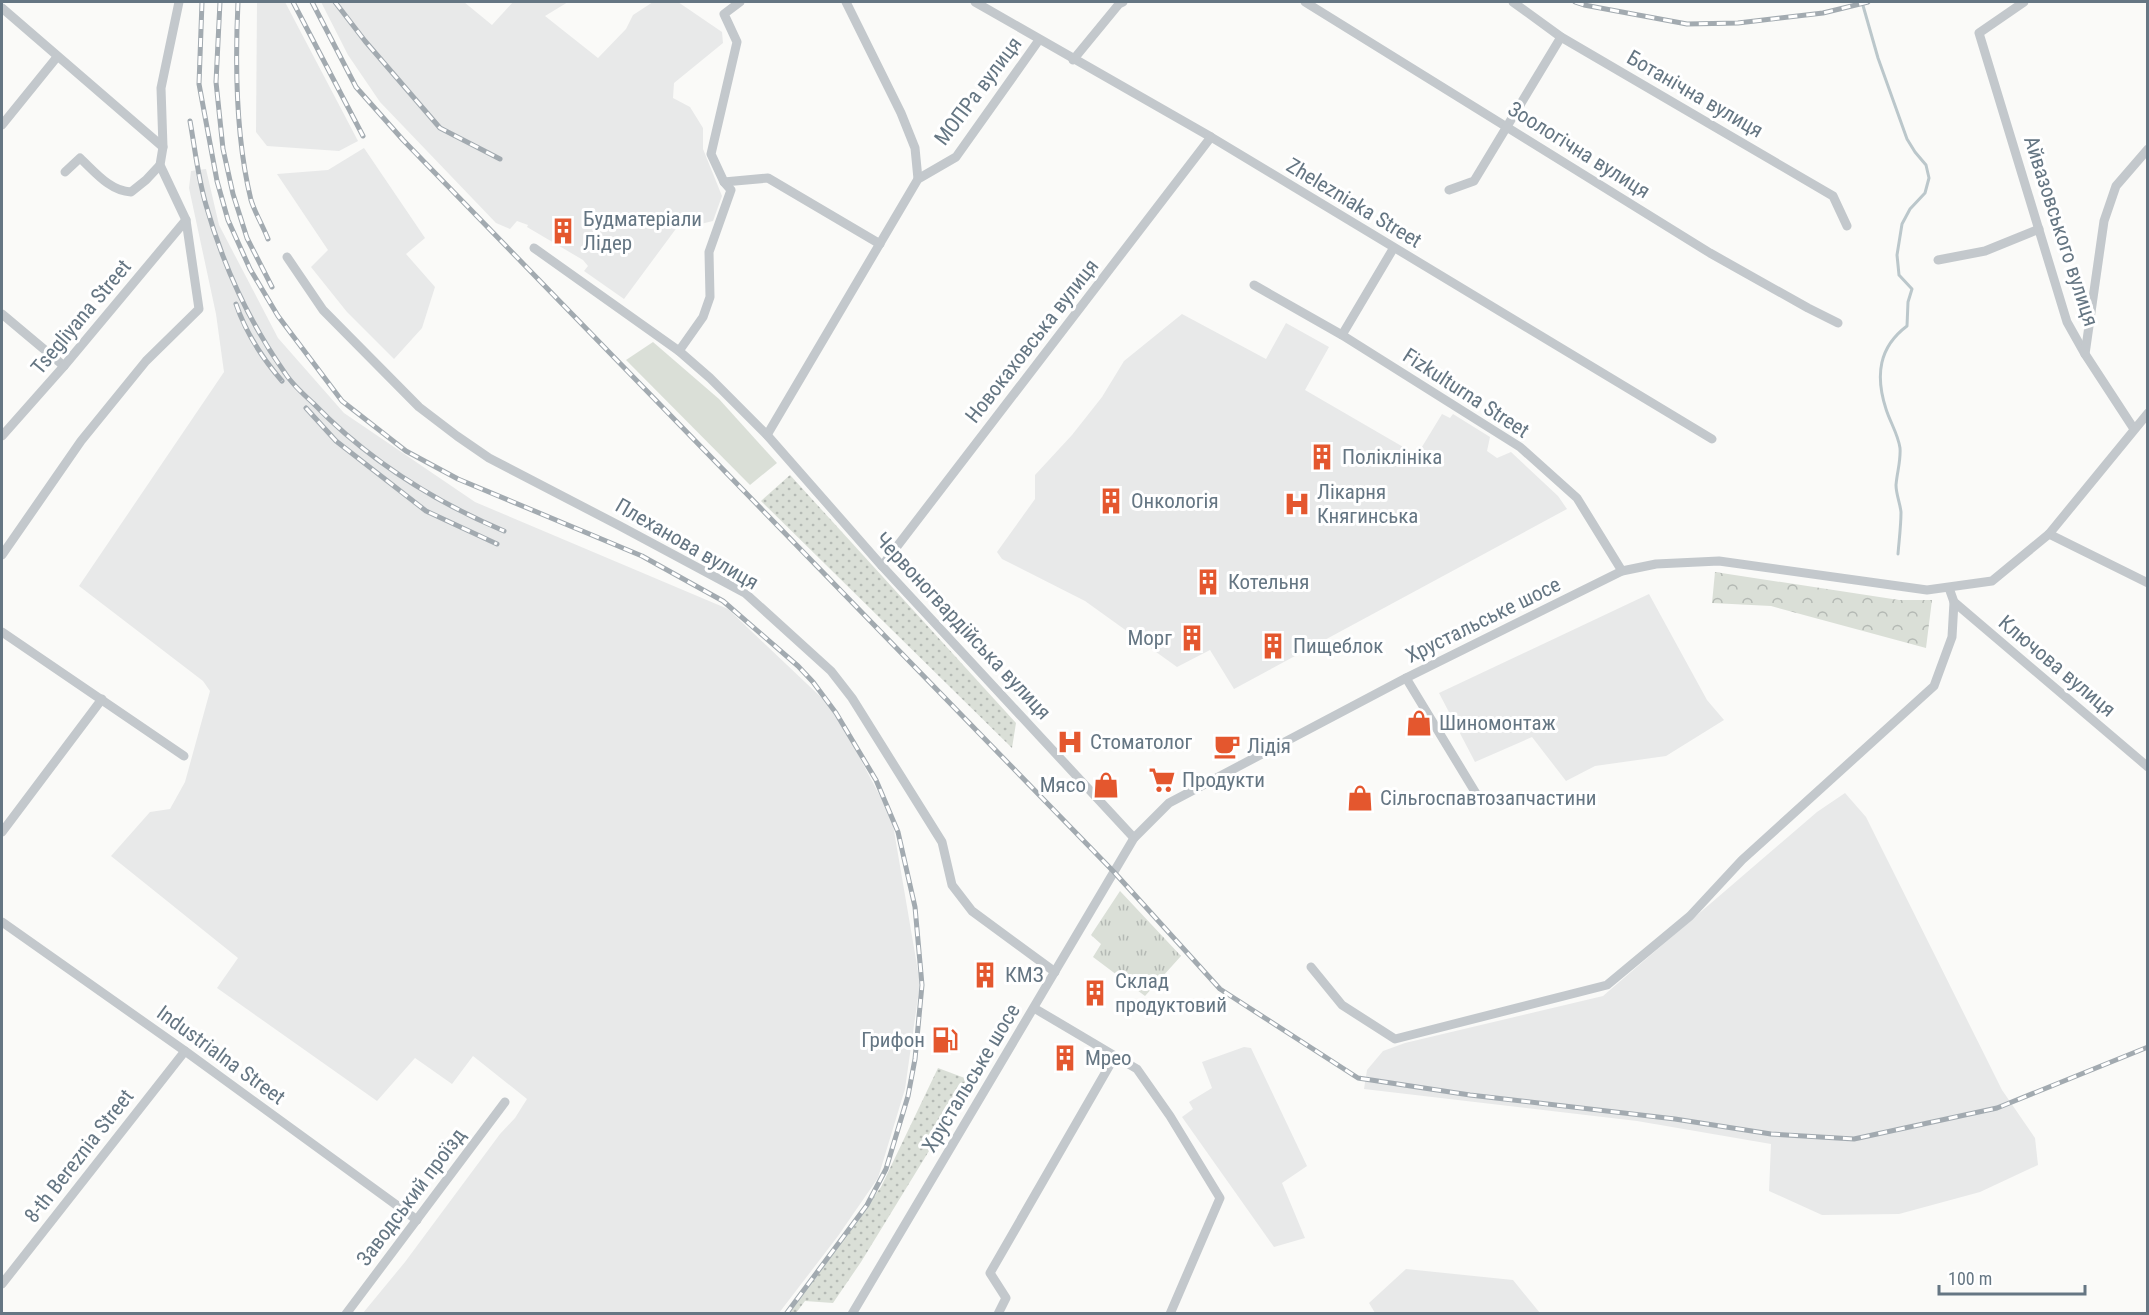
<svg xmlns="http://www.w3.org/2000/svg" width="2149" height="1315" font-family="'Roboto Condensed',sans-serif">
  <defs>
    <pattern id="grass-tufts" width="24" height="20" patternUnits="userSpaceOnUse" patternTransform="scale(1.5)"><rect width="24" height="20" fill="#dadfd7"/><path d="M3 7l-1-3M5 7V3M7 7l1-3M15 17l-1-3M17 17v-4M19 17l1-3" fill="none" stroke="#b4b9b4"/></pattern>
    <pattern id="forest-crowns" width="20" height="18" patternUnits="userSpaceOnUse" patternTransform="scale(1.5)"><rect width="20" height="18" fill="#dadfd7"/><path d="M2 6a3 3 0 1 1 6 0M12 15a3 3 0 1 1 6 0" fill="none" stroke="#b4b9b4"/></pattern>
    <pattern id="park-dots" width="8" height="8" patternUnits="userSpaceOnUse" patternTransform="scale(1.5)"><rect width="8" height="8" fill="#dadfd7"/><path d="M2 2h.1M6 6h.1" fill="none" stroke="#b4b9b4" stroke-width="1.8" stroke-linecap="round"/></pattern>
  </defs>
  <rect width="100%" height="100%" fill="#fafaf8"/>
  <g fill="#e8e9e9">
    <polygon points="257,2 285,2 358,141 339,151 267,146 256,132"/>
    <polygon points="321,2 464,2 492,25 513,2 568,2 545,16 598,58 626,29 633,15 653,2 678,2 722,32 723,43 674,83 673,98 690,107 703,128 703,149 722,196 713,221 684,228 678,226 624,299 584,271 588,266 583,260 527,227 528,225 517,221 510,229 496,223 380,102 348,55"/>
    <polygon points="364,148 425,238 406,254 435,287 422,328 394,359 347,312 311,267 328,250 277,174 328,170"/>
    <polygon points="206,169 219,225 278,338 344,413 475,502 728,609 825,701 842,724 892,819 920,983 905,1089 878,1178 838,1236 779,1313 363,1313 405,1262 500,1134 515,1118 527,1099 473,1056 452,1084 415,1058 377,1101 217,988 238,958 111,856 150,812 170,809 185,782 210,691 203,681 79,586 224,372 216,314 189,188 191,171"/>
    <polygon points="1182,314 1266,359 1286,323 1329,347 1305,390 1417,455 1442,414 1450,418 1453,414 1490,437 1487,451 1497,458 1511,452 1558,496 1567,509 1234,689 1210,650 1177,667 1085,601 1002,559 997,552 1035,499 1035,475 1072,435 1102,397 1124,361"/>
    <polygon points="1649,594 1707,700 1724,720 1666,756 1595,766 1566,781 1532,737 1475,762 1439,693"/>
    <polygon points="1845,793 1866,817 2002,1090 2035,1138 2038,1165 1980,1192 1899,1214 1822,1215 1769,1191 1771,1144 1637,1121 1364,1089 1367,1070 1383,1051 1405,1043 1603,996 1817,812"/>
    <polygon points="1244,1047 1251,1048 1307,1166 1282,1183 1305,1238 1274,1247 1182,1117 1193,1109 1189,1102 1212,1088 1202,1062"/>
    <polygon points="1406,1269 1513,1280 1540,1313 1375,1313 1369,1303"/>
  </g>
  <polygon fill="url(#grass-tufts)" points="1120,891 1181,956 1145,996 1093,957 1101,944 1091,935"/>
  <polygon fill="url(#forest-crowns)" points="1715,572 1899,600 1932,600 1926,648 1771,606 1712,603"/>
  <g fill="url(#park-dots)">
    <polygon points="790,475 1016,723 1012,748 761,501"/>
    <polygon points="938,1068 970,1080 962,1097 861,1262 833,1303 805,1301 796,1313 788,1313 881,1187"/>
  </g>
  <polygon fill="#dadfd7" points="653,342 719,399 777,463 750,485 626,360"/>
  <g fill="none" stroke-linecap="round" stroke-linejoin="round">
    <path stroke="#bbc7cb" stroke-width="3" d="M1862,2l16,56 29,81 8,13 11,13 3,13 -4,15 -15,16 -8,15 -5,31 2,20 13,14 -4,13 -1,24c-28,21 -32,49 -21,83 4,13 12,25 14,39 1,13 -3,24 -4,37 0,9 4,18 5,27 0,14 -2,29 -3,42"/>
    <g stroke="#c3c8cc" stroke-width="9">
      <polyline points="846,2 901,113 915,148 918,179"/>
      <polyline points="975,2 1211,137 1712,439"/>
      <polyline points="1305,2 1710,253 1808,308 1838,323"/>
      <polyline points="1513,2 1561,37 1833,196 1847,226"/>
      <polyline points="2024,2 1979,33 2067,322 2085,354 2134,429"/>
      <polyline points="2,8 163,147"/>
      <polyline points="1073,60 1119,4 1123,2"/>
      <polyline points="2,125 57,57"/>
      <path d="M65,172l15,-14c15,14 30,33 51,34l15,-12 14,-15"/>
      <polyline points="724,182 768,178 880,244"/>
      <polyline points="1449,190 1474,181 1561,37"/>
      <polyline points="534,248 679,351 710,378 767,435 882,566 1134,838"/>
      <polyline points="287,257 323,310 419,407 457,436 489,458 620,526 745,593 831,671 852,698 942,842 952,885 972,911 1055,972"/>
      <polyline points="1938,260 1985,251 2039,229"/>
      <polyline points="1254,285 1342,335 1520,447 1577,498 1622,571"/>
      <polyline points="2,314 64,366"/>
      <polyline points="1342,335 1393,249"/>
      <polyline points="679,351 703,317 710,297 709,252 731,190 724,182 711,154 737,42 724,14 740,2"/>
      <polyline points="2085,354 2104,221 2116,186 2148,149"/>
      <polyline points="767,435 918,179 956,157 1039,40"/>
      <polyline points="2,436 64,366 186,220"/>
      <polyline points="2049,534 2148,583"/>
      <polyline points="2,555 81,441 146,361 199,309 186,220 160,165 163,147 161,88 179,2"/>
      <polyline points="882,566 1211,137"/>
      <polyline points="1949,588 1954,602 2148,767"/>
      <polyline points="2,632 184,756"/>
      <polyline points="1406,678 1480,800"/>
      <polyline points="2,832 102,699"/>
      <polyline points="2,922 185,1051 417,1220"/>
      <polyline points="1311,967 1342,1005 1395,1039 1607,985 1690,916 1742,860 1934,686 1952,637 1954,602"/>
      <polyline points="1034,1008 1137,1069 1170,1116 1220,1198 1170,1314"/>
      <polyline points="2,1284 185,1051"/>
      <polyline points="346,1314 505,1102"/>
      <polyline points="852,1314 1134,838 1169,803 1406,678 1622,571 1656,564 1719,561 1927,590 1992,581 2049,534 2148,413"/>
      <polyline points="998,1314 1006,1298 990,1273 1115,1056"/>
    </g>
    <g stroke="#a2aab0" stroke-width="5">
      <g id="rail">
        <polyline points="202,2 199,84 217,181 228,220 250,269 278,316 342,401 406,451 458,479 642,556 723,601 798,666 813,682 836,713 876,780 898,832 915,907 922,985 915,1059 908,1096 886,1169 867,1205 786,1314"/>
        <polyline points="220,2 216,82 223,149 233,194 247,238 272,287"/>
        <path d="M238,2c-3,62 -2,137 13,198 4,13 12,26 17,39"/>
        <polyline points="293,2 363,136"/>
        <polyline points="312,2 356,87 403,140 1114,872 1220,989 1358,1078 1470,1095 1675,1119 1771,1134 1854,1139 1997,1108 2148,1047"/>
        <polyline points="335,2 365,41 440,128 500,159"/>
        <polyline points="1575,2 1584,5 1687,24 1738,23 1823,13 1868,2"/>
        <path d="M190,121c5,28 8,57 16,84 17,60 43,117 79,168 7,11 18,21 28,30 53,55 120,98 191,128"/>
        <path d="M236,304c10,29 26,54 46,77"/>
        <polyline points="306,408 336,441 426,511 497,544"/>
      </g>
    </g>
    <use href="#rail" stroke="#fff" stroke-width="3" stroke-dasharray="9" stroke-linecap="butt"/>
  </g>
  <defs>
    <g id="building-bare" transform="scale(2.07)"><path d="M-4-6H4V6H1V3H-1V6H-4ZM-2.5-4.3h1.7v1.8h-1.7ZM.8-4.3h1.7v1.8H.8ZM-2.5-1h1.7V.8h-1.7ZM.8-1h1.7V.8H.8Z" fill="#e4572e" stroke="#fff" stroke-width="2.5" paint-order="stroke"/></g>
    <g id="hospital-bare" transform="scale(2.07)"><path d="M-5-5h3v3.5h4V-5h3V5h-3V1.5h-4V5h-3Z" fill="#e4572e" stroke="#fff" stroke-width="2.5" paint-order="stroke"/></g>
    <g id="shop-bare" transform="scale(2.07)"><path d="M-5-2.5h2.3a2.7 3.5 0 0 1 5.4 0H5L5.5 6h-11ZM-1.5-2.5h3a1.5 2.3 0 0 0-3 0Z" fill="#e4572e" stroke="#fff" stroke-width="2.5" paint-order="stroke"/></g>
    <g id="cafe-bare" transform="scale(2.07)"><path d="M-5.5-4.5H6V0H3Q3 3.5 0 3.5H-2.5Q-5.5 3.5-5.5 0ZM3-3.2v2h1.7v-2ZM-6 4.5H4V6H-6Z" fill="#e4572e" stroke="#fff" stroke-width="2.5" paint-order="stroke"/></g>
    <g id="supermarket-bare" transform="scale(2.07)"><path d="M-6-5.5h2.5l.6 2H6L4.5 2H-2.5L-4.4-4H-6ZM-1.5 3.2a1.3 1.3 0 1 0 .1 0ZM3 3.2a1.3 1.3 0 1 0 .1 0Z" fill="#e4572e" stroke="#fff" stroke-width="2.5" paint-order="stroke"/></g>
    <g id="fuel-bare" transform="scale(2.07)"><path d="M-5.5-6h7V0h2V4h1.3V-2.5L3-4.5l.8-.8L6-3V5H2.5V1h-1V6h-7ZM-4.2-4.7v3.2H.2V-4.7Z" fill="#e4572e" stroke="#fff" stroke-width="2.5" paint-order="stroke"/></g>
  </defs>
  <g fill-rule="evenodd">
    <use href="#building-bare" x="563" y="231"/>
    <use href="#building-bare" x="1322" y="457"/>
    <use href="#building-bare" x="1111" y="501"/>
    <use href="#hospital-bare" x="1297" y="504"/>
    <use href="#building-bare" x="1208" y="582"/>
    <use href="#building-bare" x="1192" y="638"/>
    <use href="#building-bare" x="1273" y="646"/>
    <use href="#shop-bare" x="1419" y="723"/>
    <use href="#hospital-bare" x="1070" y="742"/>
    <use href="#cafe-bare" x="1227" y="746"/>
    <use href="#supermarket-bare" x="1162" y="780"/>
    <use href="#shop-bare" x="1106" y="785"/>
    <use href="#shop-bare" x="1360" y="798"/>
    <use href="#building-bare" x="985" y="975"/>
    <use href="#building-bare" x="1095" y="993"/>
    <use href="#fuel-bare" x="945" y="1040"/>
    <use href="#building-bare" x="1065" y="1058"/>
  </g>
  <g text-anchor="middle" stroke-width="6" stroke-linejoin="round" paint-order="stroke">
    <g font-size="21" fill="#657683" stroke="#fff">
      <text transform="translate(978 91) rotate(-53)" y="7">МОПРа вулиця</text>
      <text transform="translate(1695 94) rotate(30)" y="7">Ботанічна вулиця</text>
      <text transform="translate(1579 150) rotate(32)" y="7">Зоологічна вулиця</text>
      <text transform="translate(1354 203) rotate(31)" y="7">Zhelezniaka Street</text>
      <text transform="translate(2061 231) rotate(72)" y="7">Айвазовського вулиця</text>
      <text transform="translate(81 317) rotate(-50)" y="7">Tsegliyana Street</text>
      <text transform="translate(1032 341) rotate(-52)" y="7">Новокаховська вулиця</text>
      <text transform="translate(1466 393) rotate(33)" y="7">Fizkulturna Street</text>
      <text transform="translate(687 544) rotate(30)" y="7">Плеханова вулиця</text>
      <text transform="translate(1483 620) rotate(-26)" y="7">Хрустальське шосе</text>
      <text transform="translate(963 626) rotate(47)" y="7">Червоногвардійська вулиця</text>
      <text transform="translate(2057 666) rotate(40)" y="7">Ключова вулиця</text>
      <text transform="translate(221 1055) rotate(36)" y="7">Industrialna Street</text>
      <text transform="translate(971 1078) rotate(-59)" y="7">Хрустальське шосе</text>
      <text transform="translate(79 1156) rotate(-52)" y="7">8-th Bereznia Street</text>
      <text transform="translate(411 1197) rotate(-53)" y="7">Заводський проїзд</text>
    </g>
    <g font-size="21" fill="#657683" stroke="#fff" text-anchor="start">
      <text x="583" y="226">Будматеріали<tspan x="583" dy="24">Лідер</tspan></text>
      <text x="1342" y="464">Поліклініка</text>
      <text x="1317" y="499">Лікарня<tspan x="1317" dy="24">Княгинська</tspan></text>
      <text x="1131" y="508">Онкологія</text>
      <text x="1228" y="589">Котельня</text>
      <text x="1172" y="645" text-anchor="end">Морг</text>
      <text x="1293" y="653">Пищеблок</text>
      <text x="1439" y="730">Шиномонтаж</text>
      <text x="1090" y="749">Стоматолог</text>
      <text x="1247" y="753">Лідія</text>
      <text x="1182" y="787">Продукти</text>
      <text x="1086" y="792" text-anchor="end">Мясо</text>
      <text x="1380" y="805">Сільгоспавтозапчастини</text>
      <text x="1005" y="982">КМЗ</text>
      <text x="1115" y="988">Склад<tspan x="1115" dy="24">продуктовий</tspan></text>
      <text x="925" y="1047" text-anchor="end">Грифон</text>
      <text x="1085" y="1065">Мрео</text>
    </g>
  </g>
  <rect width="2149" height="1315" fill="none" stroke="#657683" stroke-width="6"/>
  <path d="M1939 1285v9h146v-9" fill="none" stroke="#657683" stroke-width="3"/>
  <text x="1948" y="1285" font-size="18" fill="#657683" stroke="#ffffff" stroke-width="4.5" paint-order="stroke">100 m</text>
</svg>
